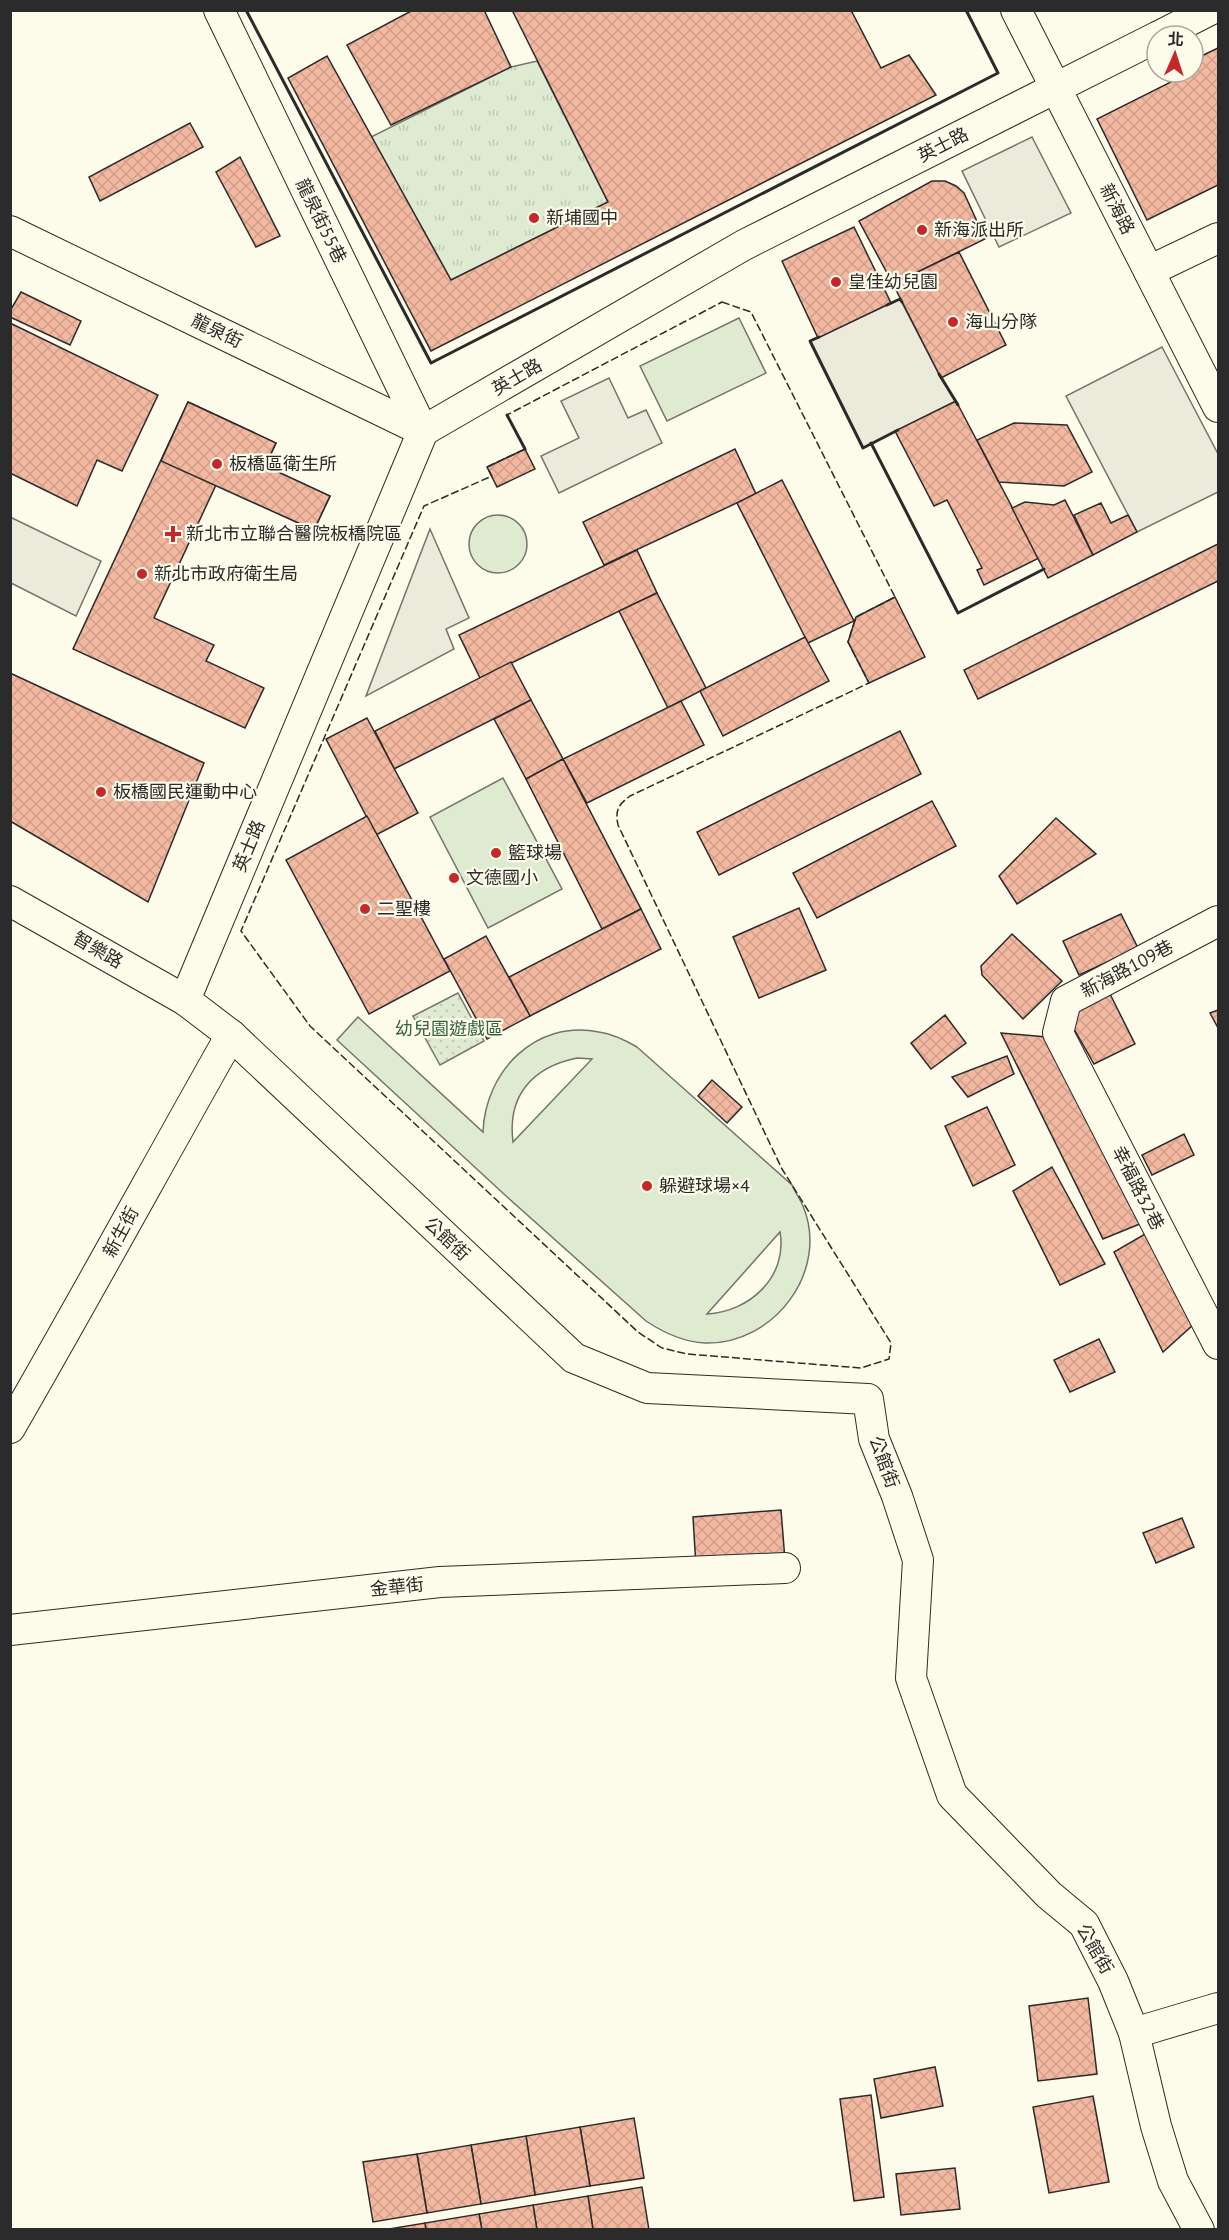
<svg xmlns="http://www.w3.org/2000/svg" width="1229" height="2240" font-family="'PT Sans','Noto Sans TC',sans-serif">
  <defs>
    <pattern id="grass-tufts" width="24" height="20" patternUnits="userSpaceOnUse" patternTransform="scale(1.5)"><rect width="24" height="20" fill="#deebd1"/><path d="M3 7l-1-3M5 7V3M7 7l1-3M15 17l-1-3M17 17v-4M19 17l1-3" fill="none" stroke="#bfcab4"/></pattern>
    <pattern id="park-dots" width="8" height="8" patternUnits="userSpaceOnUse" patternTransform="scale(1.5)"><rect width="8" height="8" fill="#deebd1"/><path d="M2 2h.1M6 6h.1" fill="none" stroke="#bfcab4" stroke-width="1.8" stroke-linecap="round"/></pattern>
    <pattern id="building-cross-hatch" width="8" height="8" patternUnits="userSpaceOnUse" patternTransform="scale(1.5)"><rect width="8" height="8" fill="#f2b8a0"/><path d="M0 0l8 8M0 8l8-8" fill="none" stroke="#d09e8a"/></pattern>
  </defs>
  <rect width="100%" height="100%" fill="#fdfbea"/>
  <polygon fill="url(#grass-tufts)" stroke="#74746e" stroke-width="1.5" points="537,61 608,202 451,280 371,137 511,67"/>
  <polygon fill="url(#park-dots)" stroke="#74746e" stroke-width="1.5" points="458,993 484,1041 440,1065 413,1016"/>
  <g fill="#deebd1" stroke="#74746e" stroke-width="1.5" fill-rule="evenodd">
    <polygon points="739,318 766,373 667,421 640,366"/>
    <circle cx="498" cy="544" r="29"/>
    <polygon points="503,778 562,889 488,928 430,817"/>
    <path d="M358,1017l125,115c2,-60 52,-113 116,-100 14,2 26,8 38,15l155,138c3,7 8,14 11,21 27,65 -29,139 -98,137 -22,-1 -41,-10 -59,-22l-141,-126 -168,-155zM577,1058l15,1 -79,83c-6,-47 20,-75 64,-84zM780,1232c8,45 -31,80 -73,82z"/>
  </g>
  <g fill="#eceadb" stroke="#74746e" stroke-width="1.5">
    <polygon points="1032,137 1071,213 999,247 962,171"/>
    <polygon points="900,299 941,378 956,401 863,448 810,341"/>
    <polygon points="1162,347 1218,454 1218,492 1137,532 1066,396"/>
    <polygon points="609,378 628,418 646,410 662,443 559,493 541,456 579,438 561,401"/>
    <polygon points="10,517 101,561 76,616 11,583"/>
    <polygon points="430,529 469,618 446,629 454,649 366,696"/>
  </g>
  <g fill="url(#building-cross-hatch)" stroke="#2b2b2b" stroke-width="1.5">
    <polygon points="413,10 484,10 511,67 391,125 347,45"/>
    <polygon points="512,10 855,10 852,12 881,68 909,55 936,95 431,351 288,78 327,56 451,280 608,202"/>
    <polygon points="1218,48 1218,185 1147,220 1097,119 1179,78 1176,72 1193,72 1193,60"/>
    <polygon points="190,123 203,147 100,201 89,177"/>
    <polygon points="240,157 280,236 256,247 216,172"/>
    <polygon points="932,181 945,181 956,186 964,193 985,239 893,284 859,221"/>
    <polygon points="854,227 891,303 818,338 782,261"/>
    <polygon points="959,252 1006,345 941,378 893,284"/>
    <polygon points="21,292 81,321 70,345 10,317 10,311"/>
    <polygon points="10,323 158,395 122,471 97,460 77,506 10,473"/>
    <polygon points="956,401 1039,558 984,585 977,570 982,568 947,500 934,506 895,431"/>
    <polygon points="188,402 276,443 265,466 330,496 314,530 216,485 154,618 214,645 206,661 264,688 245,728 73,649"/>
    <polygon points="188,402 276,443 265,466 330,496 314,530 161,461"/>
    <polygon points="1014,423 1067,425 1092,472 1064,486 999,482 977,440"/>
    <polygon points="525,449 535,469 497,487 487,467"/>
    <polygon points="735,449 756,494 604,565 583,522"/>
    <polygon points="782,480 854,621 808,643 737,503"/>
    <polygon points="1065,500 1093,555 1048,578 1012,508 1025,502 1054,505"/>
    <polygon points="1101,503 1111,523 1128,515 1137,532 1093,555 1074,515"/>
    <polygon points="1218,544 1218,581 978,699 964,670"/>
    <polygon points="637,550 657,593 480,678 459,635"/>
    <polygon points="657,593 706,688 668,708 619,611"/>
    <polygon points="895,597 925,657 869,683 848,642 856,617"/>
    <polygon points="805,637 829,681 723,736 700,691"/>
    <polygon points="511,662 531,700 394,769 375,731"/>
    <polygon points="10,673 204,763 148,902 10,821"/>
    <polygon points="531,700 563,759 526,779 494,719"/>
    <polygon points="681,701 704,745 587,803 563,759"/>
    <polygon points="367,718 418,813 376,835 326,739"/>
    <polygon points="900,731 921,774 719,875 697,832"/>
    <polygon points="563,759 641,909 602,929 526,779"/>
    <polygon points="932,801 956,846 817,918 793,873"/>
    <polygon points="367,816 450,971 369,1014 286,860"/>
    <polygon points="1056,818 1096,854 1017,904 999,876"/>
    <polygon points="799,908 826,970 759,998 733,937"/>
    <polygon points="641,909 661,949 530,1016 509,977"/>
    <polygon points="1121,914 1138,948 1079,975 1063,941"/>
    <polygon points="1012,934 1062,981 1023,1019 982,975 981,966"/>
    <polygon points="486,936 530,1016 487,1039 444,959"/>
    <polygon points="1110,994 1135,1044 1094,1064 1066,1015"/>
    <polygon points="1218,1010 1218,1028 1210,1013"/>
    <polygon points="945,1015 966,1043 931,1069 911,1043"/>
    <polygon points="1001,1033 1047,1037 1142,1223 1103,1239"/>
    <polygon points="1007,1056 1014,1074 968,1097 952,1077"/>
    <polygon points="712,1080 742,1107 727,1123 698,1096"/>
    <polygon points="987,1107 1015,1165 973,1186 945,1126"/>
    <polygon points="1184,1134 1194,1155 1152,1175 1142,1155"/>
    <polygon points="1052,1167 1105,1264 1060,1285 1013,1191"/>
    <polygon points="1145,1234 1194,1324 1163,1352 1114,1252"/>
    <polygon points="1099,1339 1115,1372 1070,1392 1054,1360"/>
    <polygon points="781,1510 785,1560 696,1567 693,1517"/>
    <polygon points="1182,1518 1194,1547 1156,1563 1143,1533"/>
    <polygon points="1088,1998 1097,2074 1038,2081 1029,2006"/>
    <polygon points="935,2067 943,2106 881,2118 874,2079"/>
    <polygon points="871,2095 884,2197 854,2201 840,2099"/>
    <polygon points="1093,2096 1109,2182 1049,2193 1033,2107"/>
    <polygon points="634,2118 644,2178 590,2186 580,2127"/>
    <polygon points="580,2127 590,2186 535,2195 526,2136"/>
    <polygon points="526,2136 535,2195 481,2204 471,2145"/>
    <polygon points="471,2145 481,2204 427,2213 417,2154"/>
    <polygon points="417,2154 427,2213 373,2222 363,2162"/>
    <polygon points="955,2168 960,2209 901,2215 896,2174"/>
    <polygon points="642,2187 649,2230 593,2230 588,2196"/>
    <polygon points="588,2196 593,2230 537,2230 533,2205"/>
    <polygon points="533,2205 537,2230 482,2230 479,2214"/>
    <polygon points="479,2214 482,2230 426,2230 425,2223"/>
    <polygon points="425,2223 426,2230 383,2230"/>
  </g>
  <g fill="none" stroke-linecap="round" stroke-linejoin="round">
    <g stroke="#2b2b2b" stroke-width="32">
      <g id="minor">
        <polyline points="219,10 423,431"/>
        <polyline points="1016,10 1218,407"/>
        <polyline points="1159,36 1210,10"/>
        <polyline points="10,231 423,431"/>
        <polyline points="1149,271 1218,238"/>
        <polyline points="10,901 185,1000 231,1035 574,1358 647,1388 868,1399 874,1439 897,1496 918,1560 911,1678 952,1795 1049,1895 1084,1924 1113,1981 1134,2033 1156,2126 1173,2181 1199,2230"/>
        <polyline points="1218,921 1066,1001 1058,1033 1218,1344"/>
        <polyline points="185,1000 423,431 744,245 1157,37"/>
        <path d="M10,1428c75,-130 147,-262 221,-393"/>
        <polyline points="10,1630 440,1582 785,1568"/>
        <polyline points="1134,2033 1218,2008"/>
      </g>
    </g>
    <use href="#minor" stroke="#fdfbea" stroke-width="30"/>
    <path stroke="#2b2b2b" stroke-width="1.5" stroke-dasharray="8 3" stroke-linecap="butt" d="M722,302l29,10 144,285 -39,20 -8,25 21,41 -239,113c-12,9 -15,14 -12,29l164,344 109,174 -2,16 -28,9 -174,-14 -25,-6 -24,-16 -328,-306 -69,-95 183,-425 68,-30 -5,-9 38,-18 -18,-34z"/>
    <g stroke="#2b2b2b" stroke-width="3">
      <polyline points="246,10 431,363 998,73 966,10"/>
      <polyline points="887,305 900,299 902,302"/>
      <polyline points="819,337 810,341 863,448 898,430"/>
      <polyline points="939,374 958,405"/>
      <polyline points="507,415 525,449"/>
      <polyline points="871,443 958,613 1044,569"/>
    </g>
  </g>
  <g fill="#c62828" stroke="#fdfbea" stroke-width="2">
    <circle cx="534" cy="218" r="6"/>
    <circle cx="922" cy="230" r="6"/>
    <circle cx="836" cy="282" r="6"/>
    <circle cx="953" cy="322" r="6"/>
    <circle cx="217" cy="464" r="6"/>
    <path d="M170 525h6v6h6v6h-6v6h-6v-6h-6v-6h6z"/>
    <circle cx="142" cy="574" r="6"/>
    <circle cx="101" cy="792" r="6"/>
    <circle cx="496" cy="853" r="6"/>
    <circle cx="454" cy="878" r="6"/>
    <circle cx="365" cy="909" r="6"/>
    <circle cx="647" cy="1186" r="6"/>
  </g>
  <g text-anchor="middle" stroke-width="4.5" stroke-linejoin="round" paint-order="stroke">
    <g font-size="18" fill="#2b2b2b" stroke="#fdfbea">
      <text transform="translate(943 145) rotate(-27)" y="6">英士路</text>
      <text transform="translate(1117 209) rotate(63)" y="6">新海路</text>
      <text transform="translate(321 221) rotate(64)" y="6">龍泉街55巷</text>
      <text transform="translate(217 331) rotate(26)" y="6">龍泉街</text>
      <text transform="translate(517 377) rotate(-30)" y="6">英士路</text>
      <text transform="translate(249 846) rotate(-67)" y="6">英士路</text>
      <text transform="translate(98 950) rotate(30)" y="6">智樂路</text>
      <text transform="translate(1127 969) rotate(-28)" y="6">新海路109巷</text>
      <text transform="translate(1138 1188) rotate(63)" y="6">幸福路32巷</text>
      <text transform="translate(121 1232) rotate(-62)" y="6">新生街</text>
      <text transform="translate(447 1239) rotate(43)" y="6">公館街</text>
      <text transform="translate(884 1462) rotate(70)" y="6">公館街</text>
      <text transform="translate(397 1587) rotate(-6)" y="6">金華街</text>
      <text transform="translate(1095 1949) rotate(60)" y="6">公館街</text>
    </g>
    <g font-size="18" fill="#2b2b2b" stroke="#fdfbea" text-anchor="start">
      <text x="546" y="224">新埔國中</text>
      <text x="934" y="236">新海派出所</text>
      <text x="848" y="288">皇佳幼兒園</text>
      <text x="965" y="328">海山分隊</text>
      <text x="229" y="470">板橋區衛生所</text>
      <text x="186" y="540">新北市立聯合醫院板橋院區</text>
      <text x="154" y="580">新北市政府衛生局</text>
      <text x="113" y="798">板橋國民運動中心</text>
      <text x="508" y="859">籃球場</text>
      <text x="466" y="884">文德國小</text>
      <text x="377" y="915">二聖樓</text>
      <text x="659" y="1192">躲避球場×4</text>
    </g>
    <g font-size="18" fill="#34623c" stroke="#fdfbea">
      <text x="449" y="1035">幼兒園遊戲區</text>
    </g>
  </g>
  <rect width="1229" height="2240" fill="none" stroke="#2b2b2b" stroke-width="24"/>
  <g transform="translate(1175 54) rotate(3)"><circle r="28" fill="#fdfbea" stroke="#a9a89e" stroke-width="1.5"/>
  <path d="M0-4.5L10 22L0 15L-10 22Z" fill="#c62828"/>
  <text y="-9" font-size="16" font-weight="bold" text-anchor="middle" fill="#2b2b2b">北</text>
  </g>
</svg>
